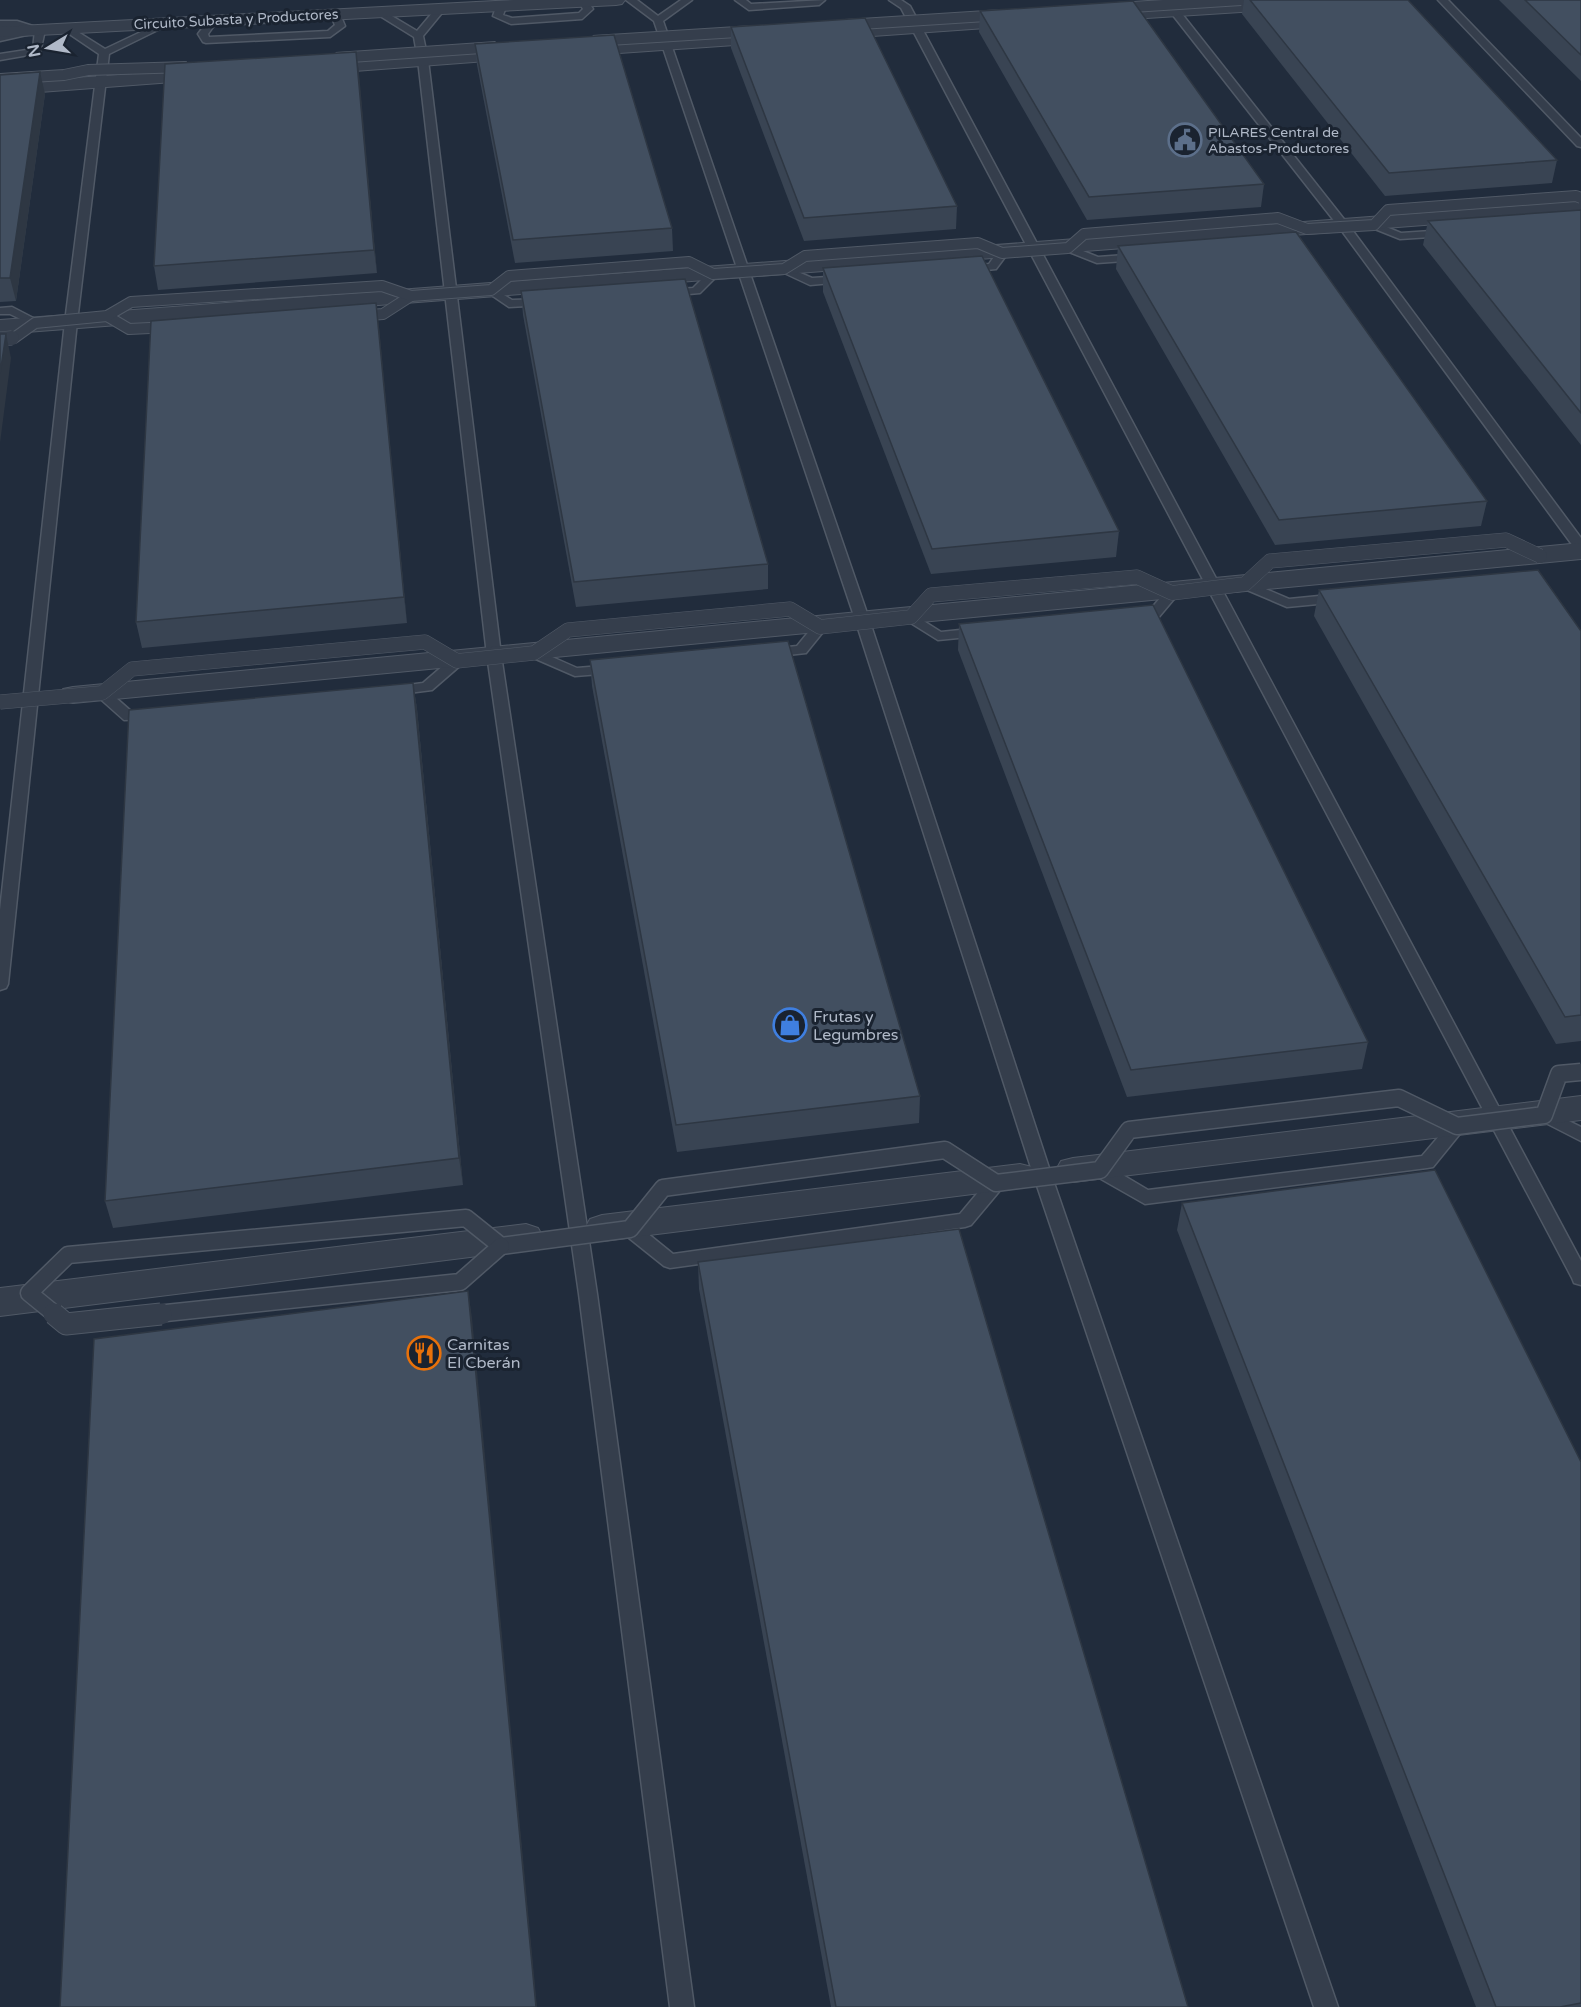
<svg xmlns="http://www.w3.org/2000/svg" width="1581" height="2007" font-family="'Varela Round',sans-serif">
  <rect width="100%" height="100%" fill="#212c3c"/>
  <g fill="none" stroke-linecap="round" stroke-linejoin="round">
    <g stroke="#505966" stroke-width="3">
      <g id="lane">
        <polygon points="581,0 587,0 593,9 582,19 511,24 493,16 496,7 501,4 506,7 503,15 512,18 579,13 583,9 579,2"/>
        <polygon points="626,0 637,0 658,16 681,0 692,0 663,21 869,619 1051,1174 1338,2007 1314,2007 1033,1174 855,619 654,21"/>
        <polygon points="735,0 746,0 751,4 825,0 819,5 749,10"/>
        <polygon points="889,0 901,0 910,6 1581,1261 1581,1285 1574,1283 1572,1278 901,8"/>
        <polygon points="1161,0 1171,0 1347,223 1581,538 1581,551 1576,550 1339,227"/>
        <polygon points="1438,0 1448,0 1581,138 1581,147 1577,146"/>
        <polygon points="438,6 446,8 423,36 428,60 501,655 597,1294 694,2007 670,2007 579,1294 487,655 418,60 414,37 372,11 380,9 417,31"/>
        <polygon points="335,11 340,14 345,26 330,37 206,43 203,42 198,34 210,18 213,17 218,20 208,34 209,37 328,31 335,25 330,14"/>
        <polygon points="0,21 17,21 36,27 31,30 0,27"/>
        <polygon points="164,21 172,23 109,54 77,322 8,984 6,988 0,990 0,910 65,322 99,54 62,29 70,27 105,49"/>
        <polygon points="40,27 45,30 40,53 0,60 0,54 33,49 35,30"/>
        <polygon points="28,29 33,32 31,34 0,41 0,35"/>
        <polygon points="1374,222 1401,233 1446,230 1451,233 1446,236 1400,239 1370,227 1369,225"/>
        <polygon points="1068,245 1098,257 1139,254 1145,257 1139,260 1097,263 1064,250 1064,246"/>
        <polygon points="1002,250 1008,253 996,269 967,272 961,269 967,266 989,264 998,251"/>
        <polygon points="784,266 812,278 843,276 849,279 843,282 810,285 780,271 778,269"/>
        <polygon points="713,271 719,274 700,293 666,296 660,293 666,290 693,288 709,272"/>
        <polygon points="491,287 512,300 545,299 551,302 545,305 509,307 487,292 485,290"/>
        <polygon points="12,307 39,321 41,323 35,326 10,314 0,314 0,308"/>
        <polygon points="1245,580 1289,599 1339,594 1346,598 1339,602 1287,607 1240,587 1238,584 1240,581"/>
        <polygon points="1172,589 1179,593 1158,618 1136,620 1129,616 1136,612 1149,611 1167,590"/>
        <polygon points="911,613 941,632 979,628 986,632 979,636 938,640 906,620 904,617"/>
        <polygon points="820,623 827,627 806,653 770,657 763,653 770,649 797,646 815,624"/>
        <polygon points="534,649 577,668 613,665 620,669 613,673 575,676 529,656 527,653 529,650"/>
        <polygon points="457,657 464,661 462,664 432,690 393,695 386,691 393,687 423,683 452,658"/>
        <polygon points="102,689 107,690 132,712 149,711 156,715 149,719 124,720 97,696 95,693"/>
        <polygon points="1544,1109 1581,1127 1581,1141 1538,1119 1535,1115 1538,1111"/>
        <polygon points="1457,1120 1463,1122 1466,1126 1463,1130 1433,1167 1427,1168 1145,1204 1094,1175 1091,1170 1094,1165 1100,1164 1106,1165 1148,1190 1422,1156 1451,1122"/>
        <polygon points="996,1176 1002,1178 1005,1183 1002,1188 971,1225 965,1227 670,1268 664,1266 624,1234 621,1229 624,1224 630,1222 636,1224 673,1254 960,1214 990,1178"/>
      </g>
    </g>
    <g stroke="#505966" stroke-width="2">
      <g id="street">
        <polygon points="514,0 625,0 622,4 616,5 0,37 0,27"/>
        <polygon points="1267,0 1358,0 1355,4 1349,5 1100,21 1094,20 1091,16 1094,12 1100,11"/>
        <polygon points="1023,16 1029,17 1032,21 1029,25 830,39 824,38 821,34 824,30 830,29"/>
        <polygon points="774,33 780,34 783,38 780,42 576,56 570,55 567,51 570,47 576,46"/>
        <polygon points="520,49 526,50 529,54 526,58 315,74 308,72 306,68 308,64 315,62"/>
        <polygon points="206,69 213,71 215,75 213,79 0,95 0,83"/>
        <polygon points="1581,201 1581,213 0,334 0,320"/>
        <polygon points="1581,543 1581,559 73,703 63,701 59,695 63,689 73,687"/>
        <polygon points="1581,1096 1581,1120 1073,1182 1061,1179 1056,1170 1061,1161 1073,1158"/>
        <polygon points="1020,1164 1032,1167 1037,1176 1032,1185 1020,1188 602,1241 590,1237 585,1228 590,1219 602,1215"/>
        <polygon points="526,1224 538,1228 543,1237 538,1246 526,1250 0,1316 0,1288"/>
      </g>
    </g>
    <use href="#lane" fill="#353e4c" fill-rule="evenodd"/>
    <use href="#street" fill="#353e4c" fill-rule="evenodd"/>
    <g stroke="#505966" stroke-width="12" stroke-linecap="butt">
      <g id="lane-bridge-far3">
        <polyline points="1117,8 1241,0"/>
        <polyline points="845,25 1002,15"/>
        <polyline points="593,41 753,31"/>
        <polyline points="336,58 496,47"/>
        <polyline points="0,79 64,75 88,70 187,67"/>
        <polyline points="107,316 129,329 171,327"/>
        <polyline points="356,316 383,314 411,296"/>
        <polyline points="0,339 14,338 35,323 107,316 131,302 382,286 411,296 491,290 509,276 689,262 713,274 784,269 805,256 978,243 1002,253 1068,248 1084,234 1278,218 1307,229 1374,225 1388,210 1576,196 1581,198"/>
      </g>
    </g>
    <g stroke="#505966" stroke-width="15" stroke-linecap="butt">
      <g id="lane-bridge-far2">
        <polyline points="0,339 12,338"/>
        <polyline points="0,702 102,693 132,669 425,642 457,661 534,653 568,630 790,609 820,627 911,617 931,595 1137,577 1172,593 1245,584 1270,561 1506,540 1540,556"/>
      </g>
    </g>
    <g stroke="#505966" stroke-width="19" stroke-linecap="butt">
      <g id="lane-bridge-far1">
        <polyline points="501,1246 630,1229 663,1188 945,1150 996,1183 1100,1170 1129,1130 1399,1098 1457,1126 1544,1115 1559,1074 1581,1072"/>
        <polyline points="56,1315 29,1293 68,1255 466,1218 501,1246"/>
        <polyline points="147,1315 460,1282 501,1246"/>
      </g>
    </g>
    <g stroke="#505966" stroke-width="23" stroke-linecap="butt">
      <polyline id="lane-bridge" points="54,1314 66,1324 161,1314"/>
    </g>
    <use href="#lane-bridge-far3" stroke="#353e4c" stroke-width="10"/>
    <use href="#lane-bridge-far2" stroke="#353e4c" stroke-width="14"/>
    <use href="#lane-bridge-far1" stroke="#353e4c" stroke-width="16"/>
    <use href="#lane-bridge" stroke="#353e4c" stroke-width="21"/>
  </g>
  <g fill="#394453">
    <polygon points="1244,0 1408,0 1557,160 1552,183 1385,196 1242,14"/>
    <polygon points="1499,0 1581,0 1581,81"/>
    <polygon points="980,11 1264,184 1261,207 1087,220 979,32"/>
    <polygon points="731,27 957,206 956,229 804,241 731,48"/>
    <polygon points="475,44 672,228 673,251 515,263 477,65"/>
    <polygon points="356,52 377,273 158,290 154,266"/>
    <polygon points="0,75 45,94 16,301 0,302"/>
    <polygon points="1581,210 1581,445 1423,245 1428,221"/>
    <polygon points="1118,246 1487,501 1481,526 1275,545 1116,269"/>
    <polygon points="823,268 1119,531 1116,557 931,574 823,292"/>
    <polygon points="521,291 768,564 768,589 576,607 523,315"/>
    <polygon points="376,303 407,623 142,648 136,622"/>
    <polygon points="1319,590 1581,631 1581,1041 1556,1044 1314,616"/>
    <polygon points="959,624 1368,1042 1362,1069 1127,1097 958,650"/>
    <polygon points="590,660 920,1096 919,1123 677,1152 592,686"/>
    <polygon points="413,683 417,709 463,1185 113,1228 105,1201"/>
    <polygon points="1182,1203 1581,1462 1581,2007 1476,2007 1177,1230"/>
    <polygon points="698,1262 1188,2007 831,2007 699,1289"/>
  </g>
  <g fill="#2e3743">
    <polygon points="356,52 359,73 377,273 374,250"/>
    <polygon points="40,72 45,94 16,301 10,278"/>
    <polygon points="376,303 379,327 407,623 404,597"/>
    <polygon points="6,334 11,358 0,443 0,374"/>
    <polygon points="413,683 417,709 463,1185 459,1158"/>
    <polygon points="468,1291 472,1318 537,2007 536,2007"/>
  </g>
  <g fill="#424f60" stroke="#2e3743" stroke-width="1.5">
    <polygon points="1250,0 1408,0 1557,160 1389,173"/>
    <polygon points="1525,0 1581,0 1581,55"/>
    <polygon points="1133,1 1264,184 1089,197 980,11"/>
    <polygon points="865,18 957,206 804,218 731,27"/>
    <polygon points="614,35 672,228 513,240 475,44"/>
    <polygon points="356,52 374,250 154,266 165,64"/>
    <polygon points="40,72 10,278 0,278 0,75"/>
    <polygon points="1581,210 1581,413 1428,221"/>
    <polygon points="1296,232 1487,501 1279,520 1118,246"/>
    <polygon points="982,256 1119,531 932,549 823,268"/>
    <polygon points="685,279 768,564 574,582 521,291"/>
    <polygon points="376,303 404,597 136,622 151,321"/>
    <polygon points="0,334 6,334 0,374"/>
    <polygon points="1538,570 1581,631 1581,1015 1565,1017 1319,590"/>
    <polygon points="1153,605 1368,1042 1131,1070 959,624"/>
    <polygon points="788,641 920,1096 676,1125 590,660"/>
    <polygon points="413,683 459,1158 105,1201 129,710"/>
    <polygon points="1435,1170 1581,1462 1581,2003 1560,2007 1496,2007 1182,1203"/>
    <polygon points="959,1229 1188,2007 836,2007 698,1262"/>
    <polygon points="468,1291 536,2007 60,2007 94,1339"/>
  </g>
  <defs>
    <g id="civic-ring" transform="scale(1.725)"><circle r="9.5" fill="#1a2330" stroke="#5c6f8a" stroke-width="1.5"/><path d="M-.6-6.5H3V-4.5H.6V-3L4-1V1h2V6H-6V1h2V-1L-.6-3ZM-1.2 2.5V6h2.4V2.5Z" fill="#5c6f8a"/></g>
    <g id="shop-ring" transform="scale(1.725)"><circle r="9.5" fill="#1a2330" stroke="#3f7fe0" stroke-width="1.5"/><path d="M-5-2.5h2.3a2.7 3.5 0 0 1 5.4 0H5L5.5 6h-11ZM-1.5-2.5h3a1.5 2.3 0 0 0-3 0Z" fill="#3f7fe0"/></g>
    <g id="restaurant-ring" transform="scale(1.725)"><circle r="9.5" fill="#1a2330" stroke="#e8710a" stroke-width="1.5"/><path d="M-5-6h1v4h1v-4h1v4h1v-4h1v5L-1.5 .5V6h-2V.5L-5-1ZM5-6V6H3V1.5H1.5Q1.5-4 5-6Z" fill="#e8710a"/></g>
  </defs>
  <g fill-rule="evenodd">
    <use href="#civic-ring" x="1185" y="140"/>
    <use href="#shop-ring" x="790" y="1025"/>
    <use href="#restaurant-ring" x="424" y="1353"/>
  </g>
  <g text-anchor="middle" stroke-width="6" stroke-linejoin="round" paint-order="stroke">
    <g font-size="14" fill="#b0b9c8" stroke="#1a2330">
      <text transform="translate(236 19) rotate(-3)" y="5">Circuito Subasta y Productores</text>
    </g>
    <g font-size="14" fill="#b0b9c8" stroke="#1a2330" text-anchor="start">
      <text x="1208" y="137">PILARES Central de<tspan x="1208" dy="16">Abastos-Productores</tspan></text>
    </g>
    <g font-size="16" fill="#b0b9c8" stroke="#1a2330" text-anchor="start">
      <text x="813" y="1022">Frutas y<tspan x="813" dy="18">Legumbres</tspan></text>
      <text x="447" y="1350">Carnitas<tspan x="447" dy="18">El Cberán</tspan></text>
    </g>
  </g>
  <g transform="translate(48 48) rotate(259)" stroke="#1a2330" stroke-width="4.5" paint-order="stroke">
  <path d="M0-4.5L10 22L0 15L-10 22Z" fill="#b0b9c8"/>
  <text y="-9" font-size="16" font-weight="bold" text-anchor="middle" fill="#b0b9c8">N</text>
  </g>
</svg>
